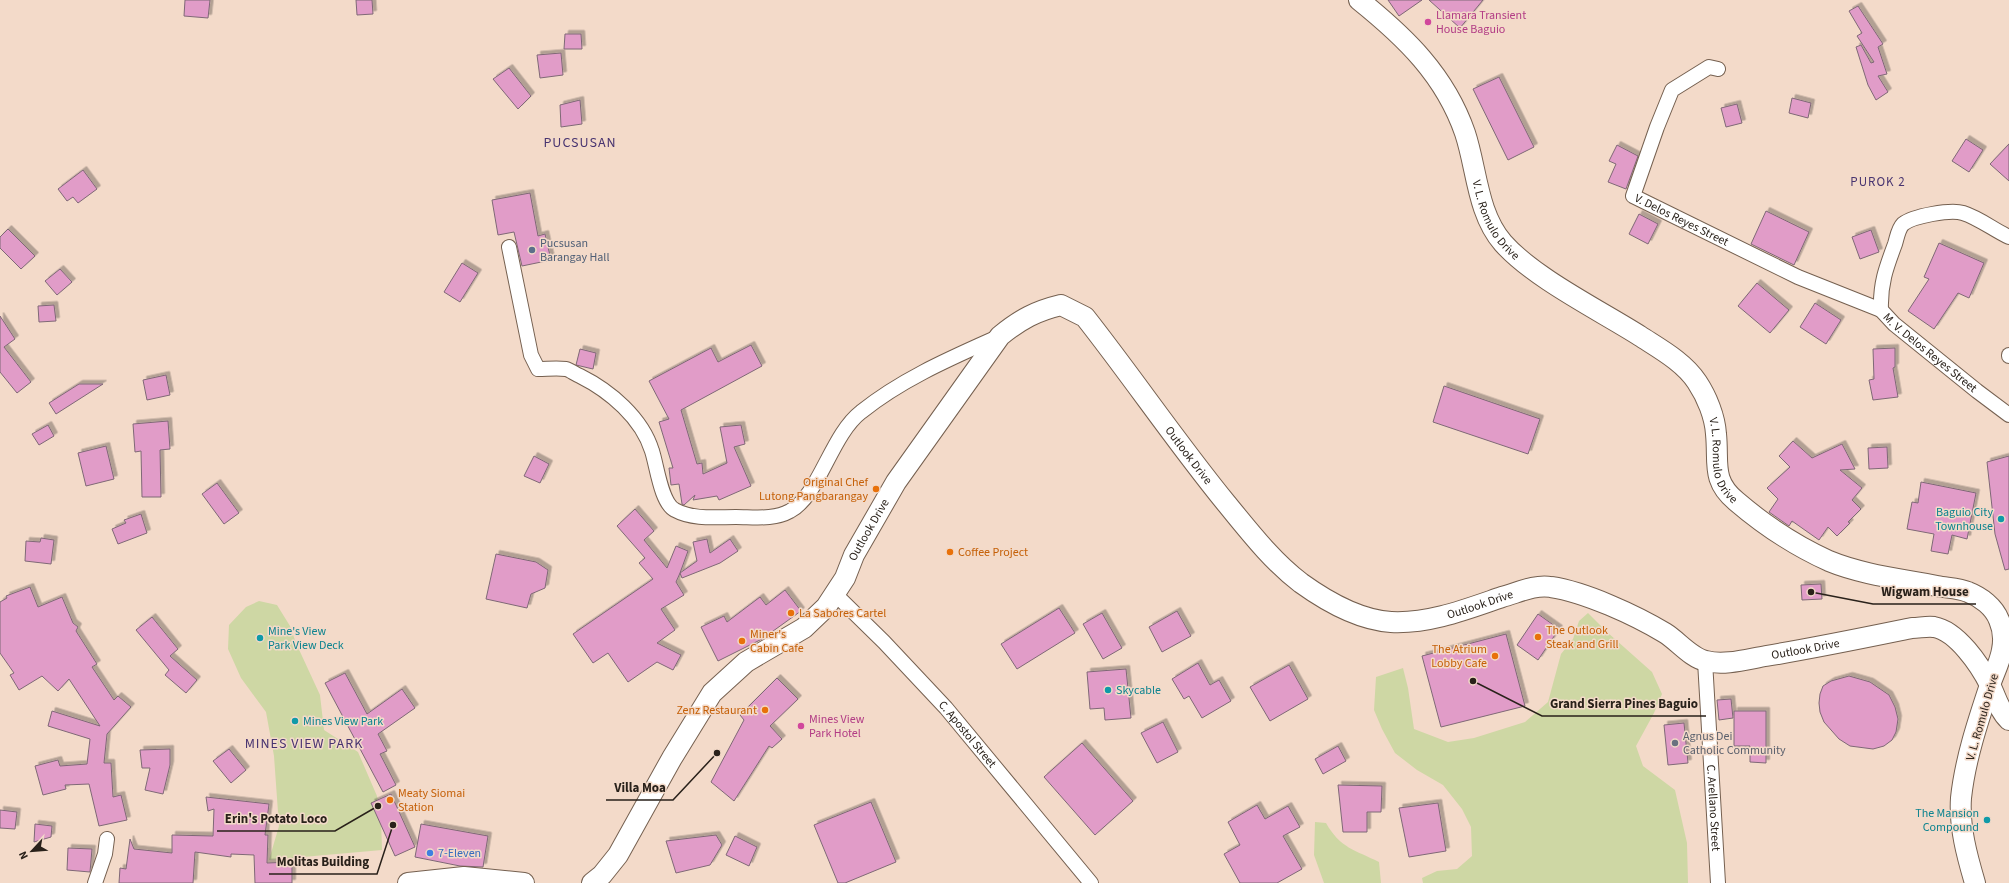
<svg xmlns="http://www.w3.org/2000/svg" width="2009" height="883" font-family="'Source Sans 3',sans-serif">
  <defs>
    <filter id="shadow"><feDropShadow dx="3.5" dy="-3.5" stdDeviation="0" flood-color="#0004"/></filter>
  </defs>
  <rect width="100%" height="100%" fill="#f3dac9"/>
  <g fill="#ced7a4">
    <polygon points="259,601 277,605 290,626 296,643 320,695 324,730 358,752 377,796 381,818 382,850 269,860 279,826 274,756 266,712 241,678 228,649 229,625 246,607"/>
    <polygon points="1588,613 1607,632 1652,672 1662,694 1654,713 1636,746 1643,766 1675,790 1687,843 1688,883 1423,883 1422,878 1437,871 1457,869 1472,856 1471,827 1462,809 1443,785 1417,770 1395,753 1382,729 1374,710 1376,677 1403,668 1408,688 1414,729 1448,742 1474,738 1525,722 1548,702 1561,654 1573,639 1579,621"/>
    <path d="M1315,822l11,1c14,25 29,27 53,39l2,21h-57l-10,-28z"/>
  </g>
  <g fill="#e19cc8" stroke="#7f6876" filter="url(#shadow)">
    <polygon points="185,0 210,0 208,18 184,16"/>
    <polygon points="356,0 372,0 373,14 357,15"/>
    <polygon points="1388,0 1422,0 1399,16"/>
    <polygon points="1429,0 1483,0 1460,28"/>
    <polygon points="1858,6 1883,44 1878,47 1887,74 1878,76 1888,92 1876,100 1868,85 1856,47 1861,45 1871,63 1874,62 1857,36 1862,33 1849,11"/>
    <polygon points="565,34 581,34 582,49 564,49"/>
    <polygon points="561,53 563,75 540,78 537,55"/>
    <polygon points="509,68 531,96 518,109 493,79"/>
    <polygon points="1499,77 1534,147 1508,160 1473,89"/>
    <polygon points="1792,98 1811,103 1808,118 1789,113"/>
    <polygon points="580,100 582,124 561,127 560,105"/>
    <polygon points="1737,104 1742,123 1726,127 1721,108"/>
    <polygon points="1966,139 1983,150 1969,172 1952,161"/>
    <polygon points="2009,144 2009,181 1990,164"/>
    <polygon points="1617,145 1638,156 1626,189 1608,182 1616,164 1609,161"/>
    <polygon points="83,170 97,189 78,203 73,197 67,201 58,189"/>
    <polygon points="530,193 538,236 545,234 551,260 522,266 514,232 498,235 492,200"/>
    <polygon points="1766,211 1809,232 1794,265 1751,244"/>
    <polygon points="1639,214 1658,224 1648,244 1629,234"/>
    <polygon points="8,229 35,256 21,269 0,248 0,237"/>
    <polygon points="1871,230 1879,252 1860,259 1852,237"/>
    <polygon points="1939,243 1984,263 1969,298 1958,293 1934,329 1908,311 1929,279 1924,277"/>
    <polygon points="462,263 478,273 460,302 444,292"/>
    <polygon points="60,269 72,282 57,295 45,281"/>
    <polygon points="1757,283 1789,310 1770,333 1738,306"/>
    <polygon points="1815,303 1841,320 1826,344 1800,327"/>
    <polygon points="54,305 56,321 39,322 38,306"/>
    <polygon points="0,316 15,339 4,347 31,382 17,393 0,372"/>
    <polygon points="751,345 762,366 681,410 697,464 702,463 703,474 727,463 720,427 741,425 745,444 734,447 751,486 719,500 717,496 693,500 695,495 684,505 682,504 679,484 671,485 669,468 673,468 659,422 669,419 649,381 711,348 718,362"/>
    <polygon points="1895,348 1895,367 1893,368 1898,397 1873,400 1869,380 1874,379 1873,349"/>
    <polygon points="580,349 596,353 593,369 576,365"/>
    <polygon points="166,375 170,395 147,400 143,380"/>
    <polygon points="79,384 103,384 56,414 49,403"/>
    <polygon points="1444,386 1540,419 1528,454 1433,422"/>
    <polygon points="168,421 170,449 160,450 161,497 142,497 141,451 135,452 133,424"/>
    <polygon points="48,425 54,436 39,445 32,434"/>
    <polygon points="1793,441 1812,458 1842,444 1855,469 1840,470 1862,488 1852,500 1861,509 1848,522 1850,523 1837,536 1828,527 1819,540 1792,521 1789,526 1769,512 1778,499 1767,488 1790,467 1779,456"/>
    <polygon points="106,446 114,479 86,486 78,453"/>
    <polygon points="1887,447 1888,468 1869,469 1868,448"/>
    <polygon points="534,456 549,464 540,483 524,476"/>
    <polygon points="2009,456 2009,569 2005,570 1995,534 1987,462"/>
    <polygon points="1921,482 1976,493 1967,539 1952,535 1948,554 1931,551 1934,534 1907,529 1912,502 1918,503"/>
    <polygon points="217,483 239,513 224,524 202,494"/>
    <polygon points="635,509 654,531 644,540 667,568 676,546 688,551 680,573 697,561 693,542 707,539 710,553 730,539 738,551 720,563 682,578 680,573 676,582 684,595 661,609 675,630 657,643 681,655 673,670 657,662 628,682 608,653 593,663 573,634 653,579 639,563 645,558 617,526"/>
    <polygon points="141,514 147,533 118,544 112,529 126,523 124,520"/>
    <polygon points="41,538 54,540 51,564 25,561 26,541 40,542"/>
    <polygon points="496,554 536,562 548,570 545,588 531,594 527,608 486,599"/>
    <polygon points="1821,584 1822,599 1802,600 1801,585"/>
    <polygon points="30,587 38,607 62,597 73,623 78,627 76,631 97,664 92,667 114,700 118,696 131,707 107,734 104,763 111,763 113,797 121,795 127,820 99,826 89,784 65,785 66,789 43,795 35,766 58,760 60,766 87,764 90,739 48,726 52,711 100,726 69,679 58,691 42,676 19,690 10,675 14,673 0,653 0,602 7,598 6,596"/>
    <polygon points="785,590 801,611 762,639 718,661 701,627 724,616 727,622 760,597 766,605"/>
    <polygon points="1059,608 1075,633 1017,669 1001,644"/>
    <polygon points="1177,611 1191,636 1162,652 1149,627"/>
    <polygon points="1102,613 1122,648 1103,659 1083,624"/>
    <polygon points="1538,614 1559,629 1538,660 1517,645"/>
    <polygon points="152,617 178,649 170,656 197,680 186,693 165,675 169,670 136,630"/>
    <polygon points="1506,634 1525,706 1441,727 1422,656"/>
    <polygon points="1198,663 1210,685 1219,680 1231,701 1202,718 1189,696 1184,699 1172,679"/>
    <polygon points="1289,665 1308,699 1270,721 1250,687"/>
    <polygon points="1126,669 1131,718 1105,720 1104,708 1090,709 1087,672"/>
    <polygon points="345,673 367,714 402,689 415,708 378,734 387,751 380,754 396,785 383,792 325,683"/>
    <polygon points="1849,676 1870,682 1889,695 1895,707 1898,719 1896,732 1892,740 1884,746 1873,749 1850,746 1839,739 1824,722 1820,712 1819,703 1820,694 1823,686 1831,681"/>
    <polygon points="777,678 798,699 770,726 782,739 772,748 769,746 734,801 711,782 744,720 740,715"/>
    <polygon points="1731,699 1733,718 1719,720 1717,700"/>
    <polygon points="1734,711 1766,711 1766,763 1750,762 1750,746 1734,746"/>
    <polygon points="1163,722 1178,752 1157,763 1141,733"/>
    <polygon points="1684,723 1688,763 1668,765 1664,725"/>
    <polygon points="1082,743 1133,801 1095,835 1044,777"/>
    <polygon points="1338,746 1346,761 1323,774 1315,759"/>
    <polygon points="170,749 170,765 163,794 145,790 150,768 142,768 140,750"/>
    <polygon points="229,749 246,770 231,783 213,761"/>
    <polygon points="1338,785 1382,786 1381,812 1367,812 1367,832 1343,832"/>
    <polygon points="391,794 415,847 395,856 371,803"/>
    <polygon points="206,797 269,804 265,835 268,835 267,863 292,862 292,883 255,883 254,855 231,854 231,857 195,852 193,883 119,883 120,868 126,869 130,839 134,849 172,853 172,835 213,836 214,809 208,811"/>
    <polygon points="871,802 896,862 845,883 838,883 814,825"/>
    <polygon points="1438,803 1446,851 1409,857 1399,808"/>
    <polygon points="1257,805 1265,819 1288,806 1300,827 1283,836 1302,869 1277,883 1240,883 1224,854 1240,845 1228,822"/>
    <polygon points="0,810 17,812 15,829 0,828"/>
    <polygon points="35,824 52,826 51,837 34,842"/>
    <polygon points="421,824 488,836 483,867 460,866 415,857"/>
    <polygon points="716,835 722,845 710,865 676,873 666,841"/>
    <polygon points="735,836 757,847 749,866 726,855"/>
    <polygon points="68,848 92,849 90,872 67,870"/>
  </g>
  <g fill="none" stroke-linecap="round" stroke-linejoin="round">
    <g stroke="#756050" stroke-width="16">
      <g id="street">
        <path id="s1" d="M1718,69l-9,-2 -37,23 -15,37 -24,69 165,81 83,33"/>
        <path id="s2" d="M2009,237c-15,-7 -30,-19 -46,-24 -12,-4 -50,3 -60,11 -5,5 -6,14 -8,20 -9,24 -15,40 -14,66l13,14 83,67 32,24"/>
        <path d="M509,247l22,108 7,14c9,0 19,-1 28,0 4,1 9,5 14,7 30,15 62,42 72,75 5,15 9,52 23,59 18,10 42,7 61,7 18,0 38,3 54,-6 29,-15 41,-76 71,-99 41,-33 90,-54 137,-75"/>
        <polyline points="2009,355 2009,356"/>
        <path id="s3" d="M835,594l49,48 62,66 145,175"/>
        <path id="s4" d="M1705,661l13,222"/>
        <polyline points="95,883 105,854 107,839"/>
      </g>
    </g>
    <g stroke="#756050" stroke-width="22">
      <g id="secondary">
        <path id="s5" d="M1359,0c46,37 86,75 106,133 12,36 12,80 38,110 31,35 96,67 137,93 20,13 44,26 57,46 10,15 18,35 19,52 3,29 -5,46 20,67 28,24 60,45 93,60 34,14 73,18 108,25 10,2 22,2 31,6 13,5 26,15 31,28 4,9 5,20 3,30 -2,12 -8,23 -12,35 -12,36 -25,75 -29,113 -2,29 6,58 14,85"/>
        <polyline points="408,883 464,877 524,883"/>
        <path id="s6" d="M592,883l10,-8 16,-20 54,-97 40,-65 34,-31 58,-34 22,-21 19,-29 9,-23 42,-73 104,-146c21,-17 36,-25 61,-31l24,12c48,61 92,126 141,186 23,28 46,58 75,80 25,18 59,37 90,39 38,2 76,-13 111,-25 15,-4 33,-13 49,-10 34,5 84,28 114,46 13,8 26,25 41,28 18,5 42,-2 60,-5 49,-8 97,-18 146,-28 7,0 15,-2 22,-1 23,4 46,38 56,58 6,11 9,26 19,35"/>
      </g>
    </g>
    <use href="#street" stroke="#fff" stroke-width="14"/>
    <use href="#secondary" stroke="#fff" stroke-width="20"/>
  </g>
  <g fill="#d1479c" stroke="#f3dac9" stroke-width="1.5">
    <circle cx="1428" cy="22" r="4"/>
    <circle cx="801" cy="726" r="4"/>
  </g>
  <circle fill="#5c6f8a" stroke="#f3dac9" stroke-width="1.5" cx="532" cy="250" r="4"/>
  <g fill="#e8710a" stroke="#f3dac9" stroke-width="1.5">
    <circle cx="876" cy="489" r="4"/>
    <circle cx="950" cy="552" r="4"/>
    <circle cx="791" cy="613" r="4"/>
    <circle cx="1538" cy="637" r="4"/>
    <circle cx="742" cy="641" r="4"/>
    <circle cx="1495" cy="656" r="4"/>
    <circle cx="765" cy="710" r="4"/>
    <circle cx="390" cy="800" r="4"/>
  </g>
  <g fill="#0f9aa8" stroke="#f3dac9" stroke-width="1.5">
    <circle cx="2001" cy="519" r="4"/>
    <circle cx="260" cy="638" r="4"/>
    <circle cx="1108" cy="690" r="4"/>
    <circle cx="295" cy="721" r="4"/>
    <circle cx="1987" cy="820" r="4"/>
  </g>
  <circle fill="#6b7280" stroke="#f3dac9" stroke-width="1.5" cx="1675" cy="743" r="4"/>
  <circle fill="#3f7fe0" stroke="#f3dac9" stroke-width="1.5" cx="430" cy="853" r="4"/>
  <g text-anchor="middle" stroke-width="3" stroke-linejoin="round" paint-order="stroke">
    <g font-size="12" fill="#b23c85" stroke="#f3dac9" text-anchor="start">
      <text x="1436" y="19">Llamara Transient<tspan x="1436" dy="14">House Baguio</tspan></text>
      <text x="809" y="723">Mines View<tspan x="809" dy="14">Park Hotel</tspan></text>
    </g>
    <g font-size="12" fill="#29211a" stroke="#f3dac9">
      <text dy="4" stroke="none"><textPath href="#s5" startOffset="266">V. L. Romulo Drive</textPath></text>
      <text dy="4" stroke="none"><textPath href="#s1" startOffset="220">V. Delos Reyes Street</textPath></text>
      <text dy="4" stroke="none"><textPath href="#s2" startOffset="269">M. V. Delos Reyes Street</textPath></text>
      <text dy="4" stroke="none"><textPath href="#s6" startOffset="961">Outlook Drive</textPath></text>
      <text dy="4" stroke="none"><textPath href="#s5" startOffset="614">V. L. Romulo Drive</textPath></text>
      <text dy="4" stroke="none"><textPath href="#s6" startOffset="458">Outlook Drive</textPath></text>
      <text dy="4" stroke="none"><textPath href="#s6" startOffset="1322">Outlook Drive</textPath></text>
      <text dy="4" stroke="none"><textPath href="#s6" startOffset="1670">Outlook Drive</textPath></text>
      <text transform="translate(1982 717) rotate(-74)" y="4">V. L. Romulo Drive</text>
      <text dy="4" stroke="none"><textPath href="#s3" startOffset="193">C. Apostol Street</textPath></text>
      <text dy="4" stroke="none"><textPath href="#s4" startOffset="147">C. Arellano Street</textPath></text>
    </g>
    <g font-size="12" fill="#4e5e75" stroke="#f3dac9" text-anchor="start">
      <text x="540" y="247">Pucsusan<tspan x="540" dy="14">Barangay Hall</tspan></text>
    </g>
    <g font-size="12" fill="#c56008" stroke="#f3dac9" text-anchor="start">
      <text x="868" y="486" text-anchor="end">Original Chef<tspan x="868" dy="14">Lutong Pangbarangay</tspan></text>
      <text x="958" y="556">Coffee Project</text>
      <text x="799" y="617">La Sabores Cartel</text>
      <text x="1546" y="634">The Outlook<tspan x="1546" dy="14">Steak and Grill</tspan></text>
      <text x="750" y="638">Miner's<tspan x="750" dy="14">Cabin Cafe</tspan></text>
      <text x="1487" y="653" text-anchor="end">The Atrium<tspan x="1487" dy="14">Lobby Cafe</tspan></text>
      <text x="757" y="714" text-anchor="end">Zenz Restaurant</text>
      <text x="398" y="797">Meaty Siomai<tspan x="398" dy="14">Station</tspan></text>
    </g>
    <g font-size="12" fill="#0d838f" stroke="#f3dac9" text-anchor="start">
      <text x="1993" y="516" text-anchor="end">Baguio City<tspan x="1993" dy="14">Townhouse</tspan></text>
      <text x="268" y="635">Mine's View<tspan x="268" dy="14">Park View Deck</tspan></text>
      <text x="1116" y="694">Skycable</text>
      <text x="303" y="725">Mines View Park</text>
      <text x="1979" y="817" text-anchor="end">The Mansion<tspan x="1979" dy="14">Compound</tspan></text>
    </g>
    <g font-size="12" fill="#5b616d" stroke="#f3dac9" text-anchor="start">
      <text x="1683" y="740">Agnus Dei<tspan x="1683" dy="14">Catholic Community</tspan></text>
    </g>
    <g font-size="12" fill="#366cbe" stroke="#f3dac9" text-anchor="start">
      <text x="438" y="857">7-Eleven</text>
    </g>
    <g font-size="13" letter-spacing="1" fill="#483470" stroke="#f3dac9">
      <text x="1878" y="186">PUROK 2</text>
    </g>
    <g font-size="14" letter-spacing="1" fill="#483470" stroke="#f3dac9">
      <text x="580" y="147">PUCSUSAN</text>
      <text x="304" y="748">MINES VIEW PARK</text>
    </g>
  </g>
  <path fill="none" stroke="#29211a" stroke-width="1.5" d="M1811 592L1873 604H1976M1473 681L1542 716H1706M717 753L673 800H606M378 806L335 831H217M393 825L377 874H269"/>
  <g fill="#29211a" stroke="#f3dac9" stroke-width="1.5">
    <circle cx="1811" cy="592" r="4"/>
    <circle cx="1473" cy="681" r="4"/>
    <circle cx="717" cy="753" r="4"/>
    <circle cx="378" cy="806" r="4"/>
    <circle cx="393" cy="825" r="4"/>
  </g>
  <g font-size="13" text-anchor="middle" font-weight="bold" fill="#29211a" stroke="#f3dac9" stroke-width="3" stroke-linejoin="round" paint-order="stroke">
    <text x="1925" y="596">Wigwam House</text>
    <text x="1624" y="708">Grand Sierra Pines Baguio</text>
    <text x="640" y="792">Villa Moa</text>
    <text x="276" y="823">Erin's Potato Loco</text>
    <text x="323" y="866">Molitas Building</text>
  </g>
  <g transform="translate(32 851) rotate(244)" stroke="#f3dac9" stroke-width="3" paint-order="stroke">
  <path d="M0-3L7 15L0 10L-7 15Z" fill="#29211a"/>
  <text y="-6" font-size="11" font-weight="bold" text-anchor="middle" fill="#29211a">N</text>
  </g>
</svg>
